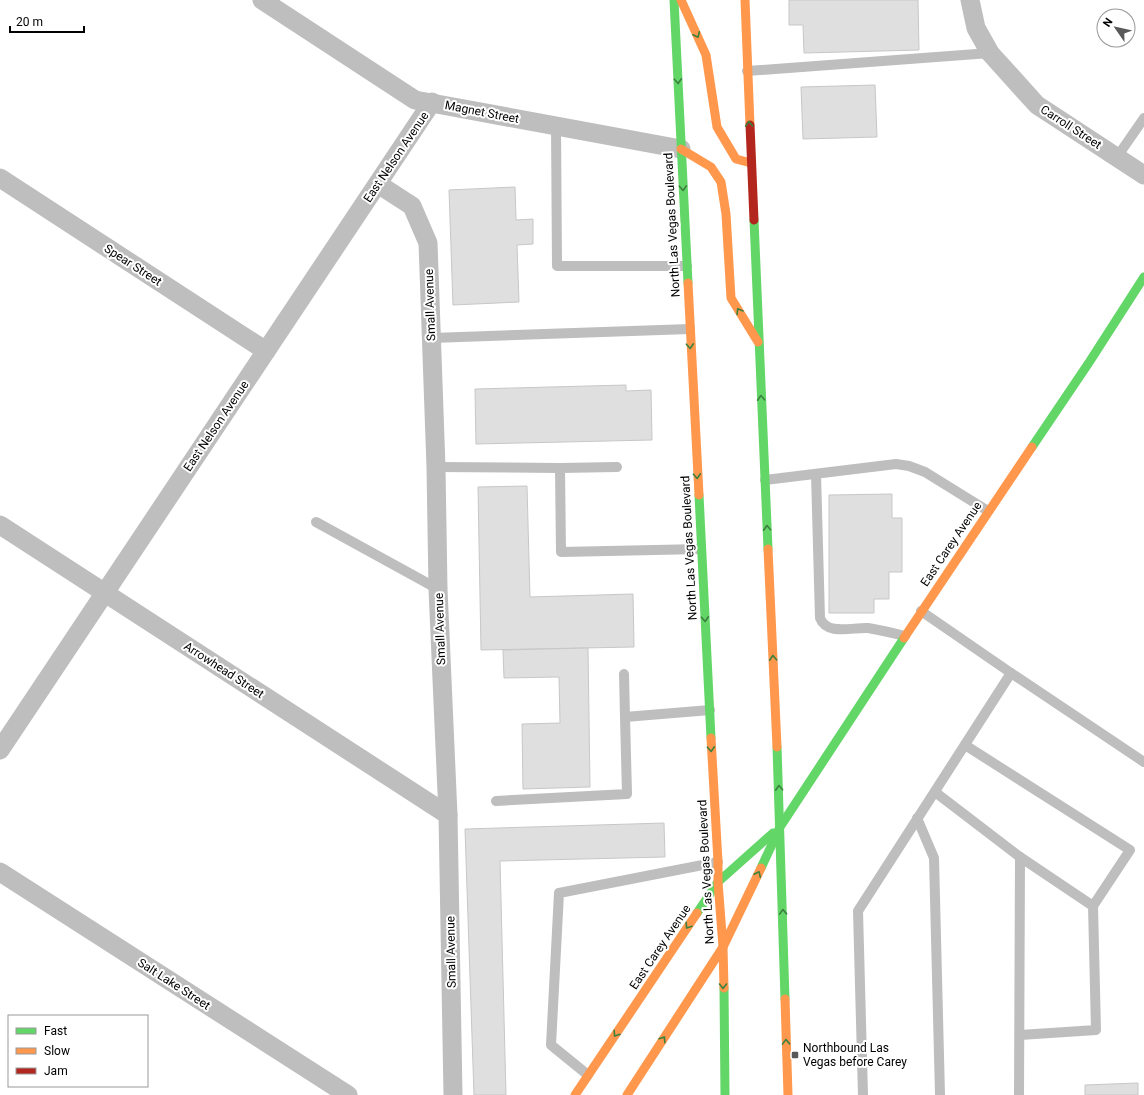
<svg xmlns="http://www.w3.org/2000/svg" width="1144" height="1095" font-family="Roboto,sans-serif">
  <rect width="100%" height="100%" fill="#fff"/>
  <g fill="#dfdfdf" stroke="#c7c7c7">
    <polygon points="789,0 918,0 919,50 804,53 803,25 789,25"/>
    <polygon points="875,85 877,137 803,139 801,87"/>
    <polygon points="515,187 516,220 533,219 533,244 517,245 519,302 453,305 449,190"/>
    <polygon points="626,385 626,391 651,390 652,440 476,444 475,389"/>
    <polygon points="527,486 530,597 633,594 634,647 481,650 478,487"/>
    <polygon points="892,494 892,518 902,518 902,572 889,572 889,599 874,599 874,613 829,613 829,495"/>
    <polygon points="588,648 590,787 523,789 522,724 560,723 559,677 504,678 503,650"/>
    <polygon points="664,823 665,857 500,861 506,1095 474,1095 465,829"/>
    <polygon points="1138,1083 1138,1095 1085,1095 1085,1085"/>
  </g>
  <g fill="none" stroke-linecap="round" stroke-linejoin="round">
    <g stroke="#bebebe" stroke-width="10">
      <polyline points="747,71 990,53"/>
      <polyline points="556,125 557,266 687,266"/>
      <polyline points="1117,157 1144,118"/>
      <polyline points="432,338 690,329"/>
      <polyline points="436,467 560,468"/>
      <polyline points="617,467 560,468 561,552 701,549"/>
      <path d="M816,474l4,144c7,18 33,9 48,10 12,2 25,5 37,8"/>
      <polyline points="765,480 896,464 909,466 925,472 988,511"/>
      <polyline points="316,522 438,589"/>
      <polyline points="921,611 1011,673 1144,762"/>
      <polyline points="624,674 625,717"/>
      <polyline points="965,745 1130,850 1093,906"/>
      <polyline points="935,792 1020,857 1019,1095"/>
      <polyline points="496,801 627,794 625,717 710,710"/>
      <polyline points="917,818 934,858 940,1095"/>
      <polyline points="1020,1035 1096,1030 1093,906 1020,857"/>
      <polyline points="588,1075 551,1045 559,893 718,862"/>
      <polyline points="863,1095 858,911 1011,673"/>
    </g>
    <g stroke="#bebebe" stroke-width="19">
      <polyline points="262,0 415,100 681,149"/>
      <polyline points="970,0 976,28 990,53 1037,105 1144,175"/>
      <polyline points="0,178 266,351"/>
      <polyline points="378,184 412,206 428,243 436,467 438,589 448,815 453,1095"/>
      <polyline points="0,525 448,815"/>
      <polyline points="0,750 432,102"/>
      <polyline points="0,872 348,1095"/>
    </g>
    <g stroke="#63d668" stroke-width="9">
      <polyline points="674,0 688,283"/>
      <polyline points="754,220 768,549"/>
      <polyline points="1032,447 1090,361 1144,277"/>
      <polyline points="699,495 711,738"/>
      <polyline points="777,747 785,999"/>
      <polyline points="761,868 780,827 904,638"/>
      <polyline points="697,913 718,882 773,833"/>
      <polyline points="724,988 725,1095"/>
    </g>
    <g stroke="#ff974d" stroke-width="9">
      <polyline points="681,0 706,55 717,127 736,159 751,163"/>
      <polyline points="745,0 750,125"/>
      <polyline points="681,149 711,167 721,182 726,214 731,298 758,342"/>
      <polyline points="688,283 699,495"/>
      <polyline points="768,549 777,747"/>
      <polyline points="904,638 1032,447"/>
      <polyline points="711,738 718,862 718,882 723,947 724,988"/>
      <polyline points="785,999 788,1095"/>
      <polyline points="575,1095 697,913"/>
      <polyline points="627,1095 723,947 761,868"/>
    </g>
    <polyline stroke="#b3261e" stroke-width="9" points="750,125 754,220"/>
  </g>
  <defs><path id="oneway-chevron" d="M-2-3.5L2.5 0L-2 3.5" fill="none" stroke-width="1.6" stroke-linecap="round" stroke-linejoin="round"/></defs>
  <g stroke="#3b803e">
    <use href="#oneway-chevron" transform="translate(697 35) rotate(65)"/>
    <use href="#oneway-chevron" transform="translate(678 81) rotate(87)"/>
    <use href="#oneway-chevron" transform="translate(749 124) rotate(-92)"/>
    <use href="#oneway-chevron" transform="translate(683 188) rotate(87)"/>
    <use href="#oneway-chevron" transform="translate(739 311) rotate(-121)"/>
    <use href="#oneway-chevron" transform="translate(690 346) rotate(87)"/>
    <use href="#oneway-chevron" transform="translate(761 398) rotate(-93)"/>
    <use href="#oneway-chevron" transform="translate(697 476) rotate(87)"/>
    <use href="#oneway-chevron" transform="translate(767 528) rotate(-93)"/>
    <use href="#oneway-chevron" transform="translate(705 619) rotate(87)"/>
    <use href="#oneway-chevron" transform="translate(773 658) rotate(-93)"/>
    <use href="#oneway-chevron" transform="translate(711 749) rotate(87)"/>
    <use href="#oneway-chevron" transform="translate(779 788) rotate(-93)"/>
    <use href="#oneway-chevron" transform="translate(758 874) rotate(-65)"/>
    <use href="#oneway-chevron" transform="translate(783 912) rotate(-92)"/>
    <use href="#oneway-chevron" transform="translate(688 926) rotate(124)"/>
    <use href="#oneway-chevron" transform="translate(723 986) rotate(90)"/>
    <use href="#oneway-chevron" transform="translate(616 1034) rotate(124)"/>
    <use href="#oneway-chevron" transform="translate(663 1039) rotate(-57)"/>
    <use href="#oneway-chevron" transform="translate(786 1042) rotate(-92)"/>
  </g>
  <rect fill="#595959" stroke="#fff" stroke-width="1.5" x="791" y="1051" width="8" height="8" rx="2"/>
  <g text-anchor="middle" stroke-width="4" stroke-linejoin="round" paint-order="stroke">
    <g font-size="12" fill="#000" stroke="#fff">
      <text transform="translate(482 112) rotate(11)" y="4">Magnet Street</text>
      <text transform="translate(1071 127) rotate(33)" y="4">Carroll Street</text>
      <text transform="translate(396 157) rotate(-56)" y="4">East Nelson Avenue</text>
      <text transform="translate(672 225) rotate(-93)" y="4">North Las Vegas Boulevard</text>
      <text transform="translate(133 265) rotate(33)" y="4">Spear Street</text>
      <text transform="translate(430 305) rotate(-92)" y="4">Small Avenue</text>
      <text transform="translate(216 426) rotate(-56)" y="4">East Nelson Avenue</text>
      <text transform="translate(951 544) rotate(-56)" y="4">East Carey Avenue</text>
      <text transform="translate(689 548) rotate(-93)" y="4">North Las Vegas Boulevard</text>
      <text transform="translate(440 629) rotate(-92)" y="4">Small Avenue</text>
      <text transform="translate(224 670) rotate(33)" y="4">Arrowhead Street</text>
      <text transform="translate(706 872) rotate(-93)" y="4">North Las Vegas Boulevard</text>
      <text transform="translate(660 947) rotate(-56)" y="4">East Carey Avenue</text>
      <text transform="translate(451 952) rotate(-91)" y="4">Small Avenue</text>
      <text transform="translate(174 984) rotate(33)" y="4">Salt Lake Street</text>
    </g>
    <g font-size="12" fill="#000" stroke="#fff" text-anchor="start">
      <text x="803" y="1052">Northbound Las<tspan x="803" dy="14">Vegas before Carey</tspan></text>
    </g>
  </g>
  <rect x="8" y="1015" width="140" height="72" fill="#ffffff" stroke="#999999"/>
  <rect x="16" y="1028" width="20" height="6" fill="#63d668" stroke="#999999"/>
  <text x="44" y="1035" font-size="12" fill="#000000">Fast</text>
  <rect x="16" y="1048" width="20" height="6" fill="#ff974d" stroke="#999999"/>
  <text x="44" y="1055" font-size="12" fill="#000000">Slow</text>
  <rect x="16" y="1068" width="20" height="6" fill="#b3261e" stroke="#999999"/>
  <text x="44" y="1075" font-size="12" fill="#000000">Jam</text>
  <g transform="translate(1116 28) rotate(304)"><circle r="19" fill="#ffffff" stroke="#999999"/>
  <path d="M0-3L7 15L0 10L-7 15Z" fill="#595959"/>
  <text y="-6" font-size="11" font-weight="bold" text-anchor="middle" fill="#000000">N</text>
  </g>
  <path d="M10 26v6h74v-6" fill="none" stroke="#000000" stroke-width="2"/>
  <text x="16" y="26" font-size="12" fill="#000000" stroke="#ffffff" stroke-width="3" paint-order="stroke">20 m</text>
</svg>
